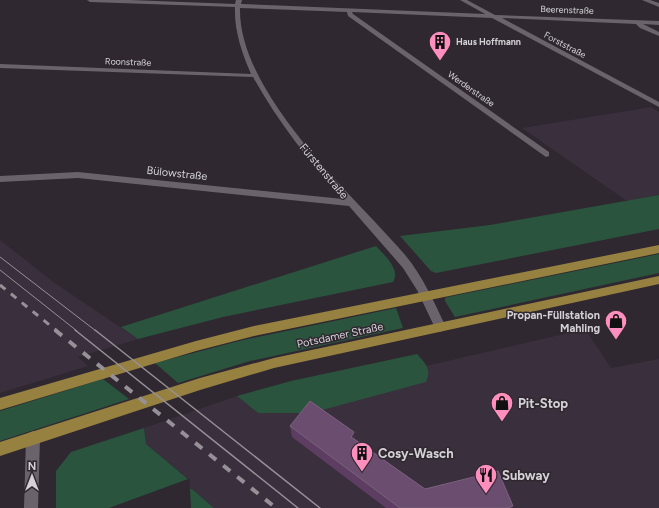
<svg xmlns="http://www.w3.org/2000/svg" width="659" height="508" font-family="Figtree,sans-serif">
  <rect width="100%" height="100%" fill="#2f2830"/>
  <g fill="#3a2f3c">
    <polygon points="651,107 659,112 659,195 627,201 522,128"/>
    <polygon points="0,240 56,284 138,339 78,357 88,366 0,393"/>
    <polygon points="585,329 611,368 659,359 659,508 214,508 190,488 190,480 146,444 144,428 237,396 258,413 361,381"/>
  </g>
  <g fill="#2a543d">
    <polygon points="659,195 659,229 436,273 431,271 400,236 490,225"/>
    <path d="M376,246c8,9 25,23 17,36l-170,35 -85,22 -17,-12z"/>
    <polygon points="659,254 659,273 455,317 445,301 445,298 448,297"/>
    <polygon points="396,308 403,328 250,361 178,383 155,363 243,340"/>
    <path d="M417,354c8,9 15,15 9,28l-115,31h-53l-21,-17 54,-15z"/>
    <polygon points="103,379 129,399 0,441 0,411"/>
    <polygon points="144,428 146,444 188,479 109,508 56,508 56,471 71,452"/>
    <polygon points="190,488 193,490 214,508 191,508"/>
  </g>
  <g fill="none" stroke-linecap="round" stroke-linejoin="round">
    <g fill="#6a636c" fill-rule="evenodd">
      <path d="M87,0h43l105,4 1,-4h6l-1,4 244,10 -25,-14h7l28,15 164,6v4l-16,-1 16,8v4l-19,-8 -4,-4 -134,-6 157,84v5l-167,-89 -140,-6 1,2 196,138v4l-3,1 -198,-141 -1,-4 -107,-4c-2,74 87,163 135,214 10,11 21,22 31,34 17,21 28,46 40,71l-2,3 -4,2 -4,-2 -19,-40 -14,-22 -54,-62 -271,-28 -78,4v-6l78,-4 265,27c-34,-38 -65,-77 -90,-122l-253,-9v-4l251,10c-9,-21 -17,-43 -16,-67l-145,-5z"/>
      <polygon points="642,0 650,0 659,3 659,7"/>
      <polygon points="33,431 38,433 40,438 38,508 24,508 26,438 28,433"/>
    </g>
    <g fill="#978141" fill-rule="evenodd">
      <polygon points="659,245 659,253 254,336 196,351 0,410 0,398 196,341 254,326"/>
      <polygon points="659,276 659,284 274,368 200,390 0,456 0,442 200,378 274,358"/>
    </g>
    <g stroke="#969198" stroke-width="1">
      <polyline points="0,257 96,331"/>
      <polyline points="0,270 77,331"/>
    </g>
    <g stroke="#969198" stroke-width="1.5">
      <polyline points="75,330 298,508"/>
      <polyline points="95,330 320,508"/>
    </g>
    <polyline stroke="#969198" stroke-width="3" stroke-dasharray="7 7" stroke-linecap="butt" points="0,285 57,331"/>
    <polyline stroke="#969198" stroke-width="4" stroke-dasharray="9 9" stroke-linecap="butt" points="55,330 276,508"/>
  </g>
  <polygon fill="#5e3d63" points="290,426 354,432 354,438 425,489 513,506 511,508 386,508 292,437"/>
  <polygon fill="#462e49" points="354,432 353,443 351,437"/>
  <polygon fill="#6b4d6f" stroke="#7b617f" points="310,401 354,432 351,437 425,489 498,471 513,506 507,508 400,508 290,426"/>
  <defs>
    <g id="building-pin" transform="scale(1.15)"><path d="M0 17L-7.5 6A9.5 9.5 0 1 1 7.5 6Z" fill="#fe8ebe" stroke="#2f2830"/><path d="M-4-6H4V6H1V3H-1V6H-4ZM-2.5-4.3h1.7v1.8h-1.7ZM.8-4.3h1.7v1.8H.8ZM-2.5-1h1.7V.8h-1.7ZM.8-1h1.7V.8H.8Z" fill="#111"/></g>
    <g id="shop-pin" transform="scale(1.15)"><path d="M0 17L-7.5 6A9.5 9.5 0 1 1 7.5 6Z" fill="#fe8ebe" stroke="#2f2830"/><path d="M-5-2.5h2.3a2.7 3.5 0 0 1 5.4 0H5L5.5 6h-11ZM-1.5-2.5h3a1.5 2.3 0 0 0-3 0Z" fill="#111"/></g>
    <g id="restaurant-pin" transform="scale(1.15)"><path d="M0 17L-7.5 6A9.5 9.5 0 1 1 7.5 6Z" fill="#fe8ebe" stroke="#2f2830"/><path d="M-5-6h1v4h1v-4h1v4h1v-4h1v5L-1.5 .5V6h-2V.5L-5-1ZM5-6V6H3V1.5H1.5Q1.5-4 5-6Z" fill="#111"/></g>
  </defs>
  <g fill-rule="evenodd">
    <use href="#building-pin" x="440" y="42"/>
    <use href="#shop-pin" x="616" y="321"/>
    <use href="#shop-pin" x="502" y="403"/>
    <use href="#building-pin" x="362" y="453"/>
    <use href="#restaurant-pin" x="486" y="475"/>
  </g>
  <g text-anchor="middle" stroke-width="3" stroke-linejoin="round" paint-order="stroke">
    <g font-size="9" fill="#d4d0d6" stroke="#2f2830">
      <text transform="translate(567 10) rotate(2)" y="3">Beerenstraße</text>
      <text transform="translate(565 45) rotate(28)" y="3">Forststraße</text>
      <text transform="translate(128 62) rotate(2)" y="3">Roonstraße</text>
      <text transform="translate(471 89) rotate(35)" y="3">Werderstraße</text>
    </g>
    <g font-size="9" font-weight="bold" fill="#d4d0d6" stroke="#2f2830" text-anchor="start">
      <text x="456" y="45">Haus Hoffmann</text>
    </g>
    <g font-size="11" fill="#d4d0d6" stroke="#2f2830">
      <text transform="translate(324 171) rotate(50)" y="4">Fürstenstraße</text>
      <text transform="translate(177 173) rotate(6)" y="4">Bülowstraße</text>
      <text transform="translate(340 335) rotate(-12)" y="4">Potsdamer Straße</text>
    </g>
    <g font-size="11" font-weight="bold" fill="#d4d0d6" stroke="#2f2830" text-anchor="end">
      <text x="600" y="319">Propan-Füllstation<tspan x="600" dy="13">Mahling</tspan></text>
    </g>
    <g font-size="13" font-weight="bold" fill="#d4d0d6" stroke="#2f2830" text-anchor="start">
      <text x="518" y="408">Pit-Stop</text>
      <text x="378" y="458">Cosy-Wasch</text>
      <text x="502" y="480">Subway</text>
    </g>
  </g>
  <g transform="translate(32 476)" stroke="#2f2830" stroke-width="3" paint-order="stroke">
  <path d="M0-3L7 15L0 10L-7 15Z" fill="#d4d0d6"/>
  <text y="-6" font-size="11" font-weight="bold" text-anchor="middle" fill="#d4d0d6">N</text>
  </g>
</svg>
